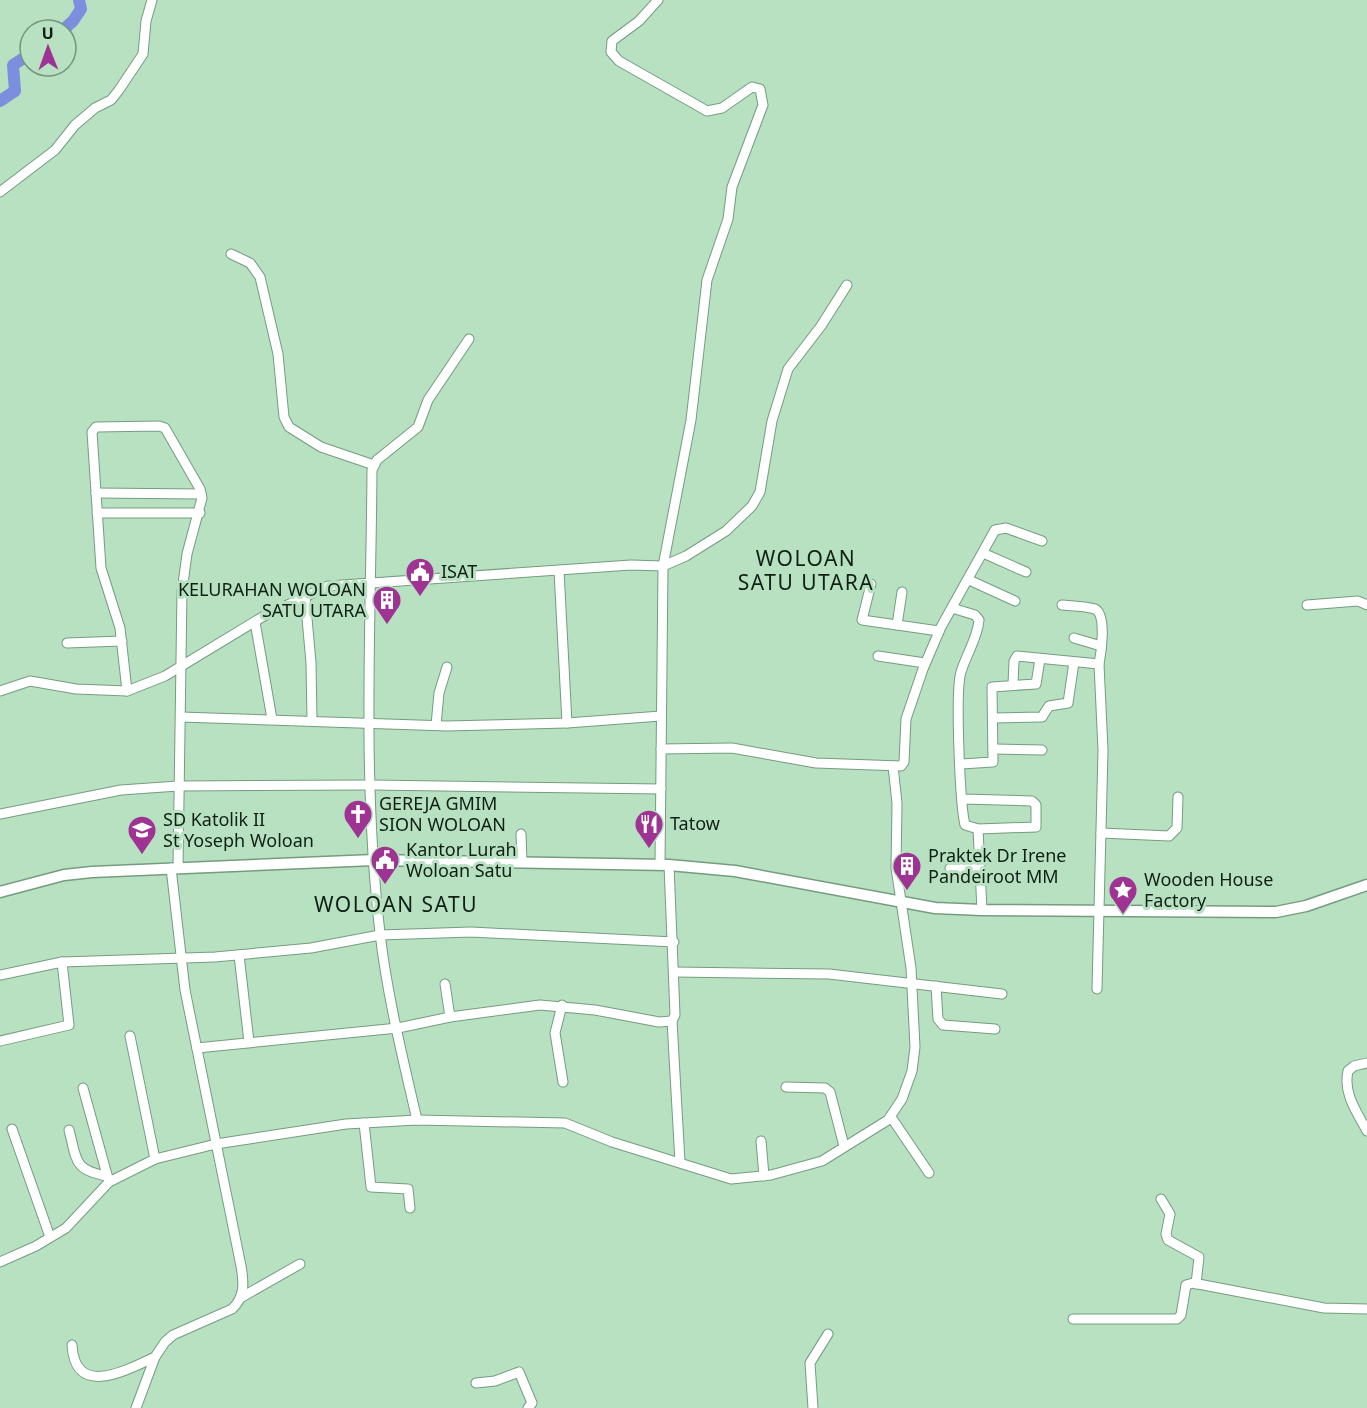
<svg xmlns="http://www.w3.org/2000/svg" width="1367" height="1408" font-family="'Noto Sans',sans-serif">
  <rect width="100%" height="100%" fill="#b7e1c1"/>
  <g fill="none" stroke-linecap="round" stroke-linejoin="round">
    <g stroke="#7c8fdf" stroke-width="12">
      <polyline points="63,30 73,21 81,9 79,0"/>
      <polyline points="0,101 15,91 13,65 30,54"/>
    </g>
    <g stroke="#759c7f" stroke-width="11">
      <g id="minor">
        <polyline points="658,0 639,21 612,41 611,52 619,61 707,111 722,108 752,87 760,89 763,105 732,187 728,219 707,280 691,420 663,566 660,865"/>
        <polyline points="0,192 55,150 75,125 95,108 111,100 119,90 143,54 146,21 152,0"/>
        <polyline points="231,254 250,263 260,277 278,354 284,417 289,427 321,447 374,465"/>
        <polyline points="96,493 201,494"/>
        <polyline points="97,513 200,513"/>
        <polyline points="983,553 1026,572"/>
        <polyline points="559,571 567,723"/>
        <polyline points="969,580 1015,601"/>
        <polyline points="871,584 862,620 939,631"/>
        <polyline points="305,596 311,663 312,720"/>
        <polyline points="1307,605 1358,601 1367,605"/>
        <path d="M952,608l23,7 4,5c-1,17 -13,35 -18,52 -6,19 -1,132 4,153l13,4 58,-2v-22l-4,-4 -69,-2"/>
        <polyline points="255,622 272,719"/>
        <polyline points="897,625 902,592"/>
        <polyline points="1074,638 1101,646"/>
        <polyline points="67,643 122,641"/>
        <polyline points="878,656 925,663"/>
        <path d="M1013,684l1,-23 3,-5 82,8c2,-10 8,-49 -4,-55 -9,-3 -23,-3 -33,-4"/>
        <polyline points="0,691 30,681 76,689 127,691 165,676 264,616 328,586 631,565 663,566 686,556 726,531 752,506 760,492 772,421 788,369 821,326 847,285"/>
        <polyline points="127,691 120,628 101,568 92,432 96,427 159,426 165,428 200,489 202,498 187,554 182,591 178,868"/>
        <polyline points="181,717 447,726 567,723 661,716"/>
        <polyline points="994,718 1042,717 1049,706 1068,703 1074,662"/>
        <polyline points="436,725 439,693 447,667"/>
        <polyline points="661,749 732,748 816,763 901,766 904,762 906,719 923,669 941,627 995,530 1006,528 1042,541"/>
        <polyline points="995,749 1042,750"/>
        <polyline points="961,764 993,762 992,687 1036,684 1040,659"/>
        <polyline points="0,814 121,790 178,786 372,785 661,789"/>
        <polyline points="978,829 982,910"/>
        <polyline points="1101,833 1169,836 1177,828 1178,797"/>
        <polyline points="521,834 522,862"/>
        <polyline points="950,868 980,867"/>
        <polyline points="239,955 249,1042"/>
        <polyline points="674,972 829,974 1002,994"/>
        <polyline points="0,975 62,962 215,957 311,948 380,935 471,932 674,942"/>
        <polyline points="445,984 450,1017"/>
        <polyline points="936,986 938,1019 943,1025 995,1029"/>
        <polyline points="1097,989 1103,750 1099,664"/>
        <polyline points="562,1005 555,1033 563,1082"/>
        <polyline points="672,1021 680,1162"/>
        <polyline points="130,1036 155,1159"/>
        <polyline points="0,1041 69,1025 62,962"/>
        <polyline points="197,1048 398,1028 450,1017 540,1005 595,1010 659,1022 672,1021 675,1015 669,865"/>
        <path d="M1367,1063l-13,3 -6,5c-5,22 8,40 19,60"/>
        <polyline points="786,1087 825,1088 830,1092 844,1146"/>
        <polyline points="83,1088 109,1182"/>
        <polyline points="891,1117 929,1173"/>
        <path d="M417,1120c-14,-61 -30,-125 -37,-187 -18,-153 -9,-310 -8,-463l5,-10 41,-33 10,-27 41,-61"/>
        <polyline points="364,1123 371,1187 408,1189 410,1208"/>
        <polyline points="12,1129 50,1237"/>
        <path d="M69,1130c8,30 4,40 38,46"/>
        <polyline points="761,1141 764,1176"/>
        <polyline points="1161,1199 1170,1214 1166,1234 1168,1240 1199,1257 1196,1284"/>
        <polyline points="0,1262 36,1246 66,1228 109,1182 155,1159 216,1144 346,1124 417,1120 565,1123 612,1142 731,1179 771,1175 822,1161 888,1120 902,1099 912,1071 915,1047 911,968 896,868 897,803 893,766"/>
        <polyline points="242,1297 300,1264"/>
        <polyline points="1073,1319 1177,1319 1181,1315 1186,1285 1193,1283 1324,1308 1367,1309"/>
        <path d="M72,1345c3,53 53,26 83,12"/>
        <polyline points="476,1383 495,1381 519,1372 532,1403 528,1408"/>
        <path d="M136,1408l19,-51 10,-15 8,-7 59,-26c13,-12 12,-26 9,-43l-56,-276 -14,-122"/>
        <polyline points="813,1408 810,1363 828,1334"/>
      </g>
    </g>
    <g stroke="#759c7f" stroke-width="13">
      <polyline id="major" points="0,892 64,875 92,872 374,860 669,865 735,871 935,908 982,910 1276,912 1306,906 1367,885"/>
    </g>
    <use href="#minor" stroke="#fff" stroke-width="9"/>
    <use href="#major" stroke="#fff" stroke-width="10"/>
  </g>
  <defs>
    <g id="civic-pin" transform="scale(1.5)"><path d="M0 17L-7.5 6A9.5 9.5 0 1 1 7.5 6Z" fill="#9f3394" stroke="#b7e1c1"/><path d="M-.6-6.5H3V-4.5H.6V-3L4-1V1h2V6H-6V1h2V-1L-.6-3ZM-1.2 2.5V6h2.4V2.5Z" fill="#fff"/></g>
    <g id="building-pin" transform="scale(1.5)"><path d="M0 17L-7.5 6A9.5 9.5 0 1 1 7.5 6Z" fill="#9f3394" stroke="#b7e1c1"/><path d="M-4-6H4V6H1V3H-1V6H-4ZM-2.5-4.3h1.7v1.8h-1.7ZM.8-4.3h1.7v1.8H.8ZM-2.5-1h1.7V.8h-1.7ZM.8-1h1.7V.8H.8Z" fill="#fff"/></g>
    <g id="church-pin" transform="scale(1.5)"><path d="M0 17L-7.5 6A9.5 9.5 0 1 1 7.5 6Z" fill="#9f3394" stroke="#b7e1c1"/><path d="M-1.2-6h2.4v3.5h3.3v2.4h-3.3V6h-2.4V-.1h-3.3v-2.4h3.3Z" fill="#fff"/></g>
    <g id="restaurant-pin" transform="scale(1.5)"><path d="M0 17L-7.5 6A9.5 9.5 0 1 1 7.5 6Z" fill="#9f3394" stroke="#b7e1c1"/><path d="M-5-6h1v4h1v-4h1v4h1v-4h1v5L-1.5 .5V6h-2V.5L-5-1ZM5-6V6H3V1.5H1.5Q1.5-4 5-6Z" fill="#fff"/></g>
    <g id="school-pin" transform="scale(1.5)"><path d="M0 17L-7.5 6A9.5 9.5 0 1 1 7.5 6Z" fill="#9f3394" stroke="#b7e1c1"/><path d="M0-5L7-2L0 1L-7-2ZM-4 1L0 2.5L4 1V4Q0 6-4 4Z" fill="#fff"/></g>
    <g id="sight-pin" transform="scale(1.5)"><path d="M0 17L-7.5 6A9.5 9.5 0 1 1 7.5 6Z" fill="#9f3394" stroke="#b7e1c1"/><path d="M0-6L1.8-2.2L6-1.7L2.9 1.2L3.7 5.4L0 3.3L-3.7 5.4L-2.9 1.2L-6-1.7L-1.8-2.2Z" fill="#fff"/></g>
  </defs>
  <g fill-rule="evenodd">
    <use href="#civic-pin" x="420" y="572"/>
    <use href="#building-pin" x="387" y="600"/>
    <use href="#church-pin" x="358" y="814"/>
    <use href="#restaurant-pin" x="649" y="824"/>
    <use href="#school-pin" x="142" y="830"/>
    <use href="#civic-pin" x="385" y="860"/>
    <use href="#building-pin" x="907" y="866"/>
    <use href="#sight-pin" x="1123" y="890"/>
  </g>
  <g text-anchor="middle" stroke-width="6" stroke-linejoin="round" paint-order="stroke">
    <g font-size="18" fill="#102015" stroke="#b7e1c1" text-anchor="start">
      <text x="441" y="578">ISAT</text>
      <text x="366" y="596" text-anchor="end">KELURAHAN WOLOAN<tspan x="366" dy="21">SATU UTARA</tspan></text>
      <text x="379" y="810">GEREJA GMIM<tspan x="379" dy="21">SION WOLOAN</tspan></text>
      <text x="163" y="826">SD Katolik II<tspan x="163" dy="21">St Yoseph Woloan</tspan></text>
      <text x="670" y="830">Tatow</text>
      <text x="406" y="856">Kantor Lurah<tspan x="406" dy="21">Woloan Satu</tspan></text>
      <text x="928" y="862">Praktek Dr Irene<tspan x="928" dy="21">Pandeiroot MM</tspan></text>
      <text x="1144" y="886">Wooden House<tspan x="1144" dy="21">Factory</tspan></text>
    </g>
    <g font-size="21" letter-spacing="1.5" fill="#102015" stroke="#b7e1c1">
      <text x="806" y="566">WOLOAN<tspan x="806" dy="24">SATU UTARA</tspan></text>
      <text x="396" y="912">WOLOAN SATU</text>
    </g>
  </g>
  <g transform="translate(48 48) rotate(359)"><circle r="28" fill="#b7e1c1" stroke="#74947c" stroke-width="1.5"/>
  <path d="M0-4.5L10 22L0 15L-10 22Z" fill="#9f3394"/>
  <text y="-9" font-size="16" font-weight="bold" text-anchor="middle" fill="#102015">U</text>
  </g>
</svg>
